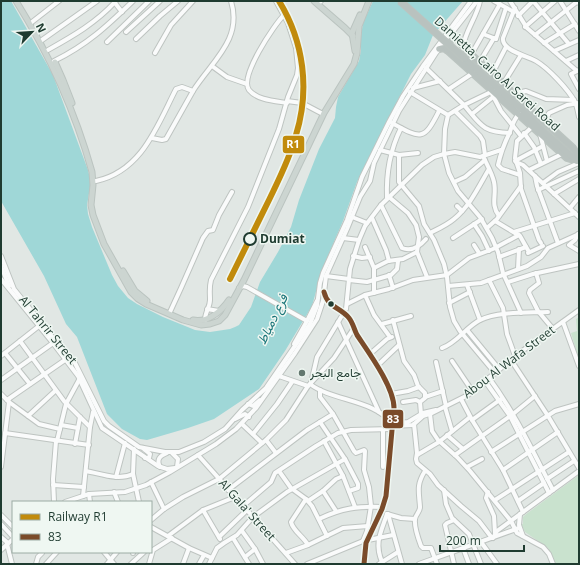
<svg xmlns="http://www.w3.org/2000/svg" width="580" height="565" font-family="'Open Sans',Vazirmatn,sans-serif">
  <rect width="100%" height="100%" fill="#e1e7e4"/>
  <g fill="#c9e2ce">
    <polygon points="579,317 579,360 571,333 577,331 576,319"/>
    <polygon points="579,475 579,564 556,564 548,548 525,532 521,524 523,524 523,517 525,515"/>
  </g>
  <polygon fill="#9fd7d7" points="1,1 11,1 53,75 88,170 91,182 87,205 88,214 92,227 112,275 118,286 128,298 137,304 163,317 195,330 210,332 230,329 235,327 239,325 251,307 260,282 278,252 291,227 299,200 319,149 335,118 336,107 338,97 359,61 361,50 360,42 363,23 373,1 463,1 433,35 425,55 411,74 357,182 343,221 322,270 312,306 285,351 259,389 214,419 188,428 147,440 140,439 122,429 107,414 77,337 66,324 44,276 1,201"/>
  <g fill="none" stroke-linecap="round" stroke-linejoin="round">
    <g stroke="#bec4c1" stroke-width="6">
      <g id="minor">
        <polyline points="494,1 514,12"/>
        <polyline points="510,1 527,28 577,71"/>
        <polyline points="533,1 569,44"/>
        <polyline points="560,1 579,31"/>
        <polyline points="320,2 321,1"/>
        <polyline points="115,3 122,12"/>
        <path d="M515,8l-12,30c-2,12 24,18 33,23 12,7 32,28 39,41 2,4 3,10 4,15"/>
        <path d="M284,15c-10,10 -45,62 -35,75 8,10 26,11 38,13"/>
        <polyline points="518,16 533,1"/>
        <polyline points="32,22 59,1"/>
        <polyline points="525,27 555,1"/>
        <polyline points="126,32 160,1"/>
        <polyline points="483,34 496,39"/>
        <polyline points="535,35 578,1 579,3"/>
        <polyline points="136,39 160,16 178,1"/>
        <polyline points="496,39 506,8"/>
        <polyline points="42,40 97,1"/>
        <polyline points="107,42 149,1"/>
        <polyline points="544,43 575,24"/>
        <path d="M463,47c2,-16 14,-30 17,-46"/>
        <path d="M48,50c25,-14 48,-27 68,-49"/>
        <polyline points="554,51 579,40"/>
        <polyline points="155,53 171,25 193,1"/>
        <polyline points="471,55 500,4"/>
        <path d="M54,61c33,-16 53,-35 79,-60"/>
        <polyline points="566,61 579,55"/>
        <polyline points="479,63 494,38"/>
        <polyline points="212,66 227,77 247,84"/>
        <polyline points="426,68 464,105 493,91"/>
        <polyline points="579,70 571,74 579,89"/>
        <polyline points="492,74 506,47"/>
        <polyline points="503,84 521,55"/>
        <polyline points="413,88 440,81"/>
        <polyline points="449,89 473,73"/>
        <polyline points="410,92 448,115"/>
        <polyline points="491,92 501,111 521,136"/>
        <polyline points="514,94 526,91 546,99 574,100"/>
        <polyline points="287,101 302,103 321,113"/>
        <polyline points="455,111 480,136 483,141 485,155"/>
        <polyline points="472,114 493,97"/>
        <path d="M519,114c-6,6 -7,13 -10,20 -6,12 -8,18 -11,31l4,4 18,6"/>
        <path d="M392,123c29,16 32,18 47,-12"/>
        <polyline points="549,126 547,118 549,113 567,105 579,103"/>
        <polyline points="532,127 517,141 515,158 520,173 521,189 539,240 541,243"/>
        <path d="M510,133c-28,-1 -29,-8 -46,-28l-16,10 -3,14 -1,25 5,19 9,18 22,26 12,21 6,14 5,21 18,40"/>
        <polyline points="524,133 534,147 541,164"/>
        <polyline points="540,134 547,161"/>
        <polyline points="152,138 162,140 166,139 193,91"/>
        <polyline points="380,150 399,155 418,153"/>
        <polyline points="399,155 399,182 419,206 424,224 434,240 444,264 447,277 450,307 454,321 460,331 495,373"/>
        <path d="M483,156c4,9 9,17 11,26 3,13 -4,22 5,34"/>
        <polyline points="515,161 543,146"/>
        <polyline points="516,162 523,165 579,217"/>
        <polyline points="529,170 562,154"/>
        <polyline points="535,176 537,186 558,243"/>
        <path d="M96,181c46,-10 61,-55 80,-92l6,-2 11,4c18,-29 50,-51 38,-90"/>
        <polyline points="454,182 465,177 485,160"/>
        <polyline points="543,183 558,172 579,163"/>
        <polyline points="538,190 579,171"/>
        <polyline points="554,194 579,179"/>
        <polyline points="389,197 408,213 416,225 419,237 417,252 427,277"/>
        <path d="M387,198c-1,-24 3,-48 14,-70"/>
        <path d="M381,205l21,43c10,4 18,-2 24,-9"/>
        <polyline points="457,206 462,211"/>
        <polyline points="570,208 579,197"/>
        <polyline points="352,217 367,223"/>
        <polyline points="372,218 386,250 389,261"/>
        <polyline points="495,221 520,236 529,252"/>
        <polyline points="474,224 482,236 489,251"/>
        <polyline points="487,228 497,219 521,186"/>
        <polyline points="514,232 575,213"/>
        <path d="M430,233c8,-4 17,-8 24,-14 16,-13 25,-33 35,-50"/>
        <polyline points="578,234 575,240 569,245 579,251"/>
        <polyline points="343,238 359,240"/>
        <polyline points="453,238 482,219"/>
        <polyline points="474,245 479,253"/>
        <polyline points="365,247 374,268 374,293"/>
        <polyline points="528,253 543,246"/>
        <polyline points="1,256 14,289 66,354 74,361 104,421 109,426 139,447 165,452 179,452 204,442 225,429 242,410 266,388 310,324 317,306 320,283 323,273 347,220 362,177 389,122 403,96 423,66 471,1"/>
        <polyline points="353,256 362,258 370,257"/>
        <polyline points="499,257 526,247"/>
        <polyline points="1,266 9,286"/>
        <polyline points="374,268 388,261 403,259 417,252"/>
        <polyline points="518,269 519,249"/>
        <polyline points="536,273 539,283 530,290 529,293 538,311 553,329"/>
        <polyline points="389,275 393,288"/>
        <polyline points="326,276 349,279"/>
        <polyline points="1,279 53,343 78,376 102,428 158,466 167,469 175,468"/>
        <polyline points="349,280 367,282 391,275 397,269 398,261"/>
        <polyline points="489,280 503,308 507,334 515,356"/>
        <polyline points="508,282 533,274 579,264"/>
        <polyline points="467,285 480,320"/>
        <polyline points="448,286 481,283 527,266 541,257 548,248 579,234"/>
        <polyline points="239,288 243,286 247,287 307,321"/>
        <path d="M324,295c6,13 16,13 24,23 4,5 6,11 9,16 12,19 37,52 37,74l-8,88 -4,13 -16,34 -2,21"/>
        <polyline points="365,295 374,315 390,337"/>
        <polyline points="449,303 470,292"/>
        <polyline points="347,304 365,295 389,289 413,280 447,275 469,258 493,249 519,235"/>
        <polyline points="207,309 219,311"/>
        <polyline points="170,312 181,288 203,238 208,231 213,230 219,215 232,192"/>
        <path d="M205,320c0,-8 5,-13 5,-20 0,-7 -1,-12 1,-20l37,-73 31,-78 9,-32 9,-22 1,-7 -2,-20 -8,-25 -12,-22"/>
        <polyline points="393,320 404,361 414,375 418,386 425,393 425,398 420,402 421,414"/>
        <polyline points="338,322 379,412"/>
        <polyline points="563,322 579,366"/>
        <polyline points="382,324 411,316"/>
        <polyline points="467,330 499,369"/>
        <polyline points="20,341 64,401 90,427"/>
        <polyline points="294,344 307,321 317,301"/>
        <path d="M442,348c15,-5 24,-21 38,-28 18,-9 48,-7 68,-8"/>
        <polyline points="5,353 30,384"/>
        <polyline points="370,354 387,339 392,337"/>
        <polyline points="1,356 39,326"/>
        <polyline points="511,360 548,416 579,468"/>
        <polyline points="452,361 473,392"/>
        <polyline points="436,362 446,406"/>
        <polyline points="377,366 399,345"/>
        <polyline points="279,376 308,386"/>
        <path d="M489,378c26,35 44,74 64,112"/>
        <polyline points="1,380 53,343"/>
        <polyline points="485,381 510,416 549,493"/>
        <polyline points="311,383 317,357 346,309 350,269 359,240 365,226 381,205 422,165 434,157 444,154 455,152 480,157 501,150"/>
        <path d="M310,384c22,17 66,16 82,40l16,-2 15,-9 13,-3"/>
        <polyline points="320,390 320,397 333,414 354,451 356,453 364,450 365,451 364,470 369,487 371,506 367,531 363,541"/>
        <polyline points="1,394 9,402 39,424 60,429"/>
        <polyline points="391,394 408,391 419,387"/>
        <polyline points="425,397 443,391"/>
        <polyline points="461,399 472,420 503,470 523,512"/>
        <polyline points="7,400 65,360"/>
        <polyline points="403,402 416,400 420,402"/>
        <polyline points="248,404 253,406 260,400"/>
        <polyline points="445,407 452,431"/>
        <polyline points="430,414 432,431 438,440 457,457 470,471 511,521 517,533 543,547 549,554 553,564"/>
        <polyline points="28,416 55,391"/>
        <polyline points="235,419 245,414 249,417"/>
        <polyline points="472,420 501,399"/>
        <polyline points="320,422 345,459 358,484 358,488 349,491"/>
        <polyline points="242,424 262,443"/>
        <polyline points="414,424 417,453 416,459 417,463 430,474 438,485 461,506 479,521 492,538"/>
        <polyline points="61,425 78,428"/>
        <polyline points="392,426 413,425 423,416 432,413 468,395 518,354 579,310"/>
        <polyline points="5,433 89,445"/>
        <polyline points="253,434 277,404 292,382"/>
        <polyline points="447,435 463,449"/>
        <polyline points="266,440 276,453"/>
        <polyline points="57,441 66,404 79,380"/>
        <polyline points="324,441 343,476 355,507"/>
        <polyline points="75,444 80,417"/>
        <polyline points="143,448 145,450 150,454 149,458 145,458"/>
        <polyline points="134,449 133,474 139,502"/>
        <polyline points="491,452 555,411 579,404"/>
        <polyline points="172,453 178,459 177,467"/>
        <polyline points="198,455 295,564"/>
        <polyline points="417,455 439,442 470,417"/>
        <polyline points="455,455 513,414 535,396"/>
        <polyline points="1,467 9,402"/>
        <path d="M160,467c-4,-8 0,-11 7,-14"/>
        <polyline points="383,467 383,430"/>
        <polyline points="467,467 482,459"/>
        <polyline points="503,470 558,432"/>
        <path d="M86,471c16,3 32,10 47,3"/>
        <polyline points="279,471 291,488 306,499 312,506 327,536"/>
        <path d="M425,471c-9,14 -6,21 -5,36 0,5 -4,7 -5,12 -1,8 3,19 6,27l2,2h8l6,16"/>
        <polyline points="116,477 125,443"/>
        <polyline points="547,479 574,461"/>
        <polyline points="151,482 164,509"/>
        <polyline points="53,485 84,487"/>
        <polyline points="228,490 307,430 333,414"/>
        <polyline points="444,490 446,504 452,518 469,534 481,564"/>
        <polyline points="323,491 336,511"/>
        <polyline points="114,492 118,502"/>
        <polyline points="488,492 486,498 494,516 495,533"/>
        <polyline points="89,494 90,502"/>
        <polyline points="83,496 90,427 93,412"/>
        <path d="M306,499l-15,23c2,9 12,14 17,23"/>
        <polyline points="495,500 569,452"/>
        <polyline points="308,501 323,491 336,479 343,476"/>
        <polyline points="518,501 544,483"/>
        <polyline points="54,502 53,479 56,441"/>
        <polyline points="65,502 89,494 125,492 146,485 170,472 216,444 236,429 256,408 295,353 317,319 323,301 326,276 347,229 360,197 370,181 374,163 399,111 436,53 477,1"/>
        <polyline points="243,506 271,482 275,473 316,446 338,433 351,430 392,429"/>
        <polyline points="203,510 220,539"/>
        <polyline points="387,514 401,518 415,519"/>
        <polyline points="388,514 402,564"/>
        <polyline points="520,514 519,525 523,536"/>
        <polyline points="1,515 13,527"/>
        <path d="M319,519c23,-11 39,-13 64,-12"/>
        <polyline points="151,520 164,509 183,497 219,479 266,440 286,420 308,386 334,358 354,328"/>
        <polyline points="454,520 447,523 445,525 454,564"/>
        <polyline points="1,524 13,537"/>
        <polyline points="151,527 189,548 212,558"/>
        <polyline points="242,531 255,549 263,564"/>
        <polyline points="168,536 203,510 235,497"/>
        <polyline points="1,537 8,543"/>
        <polyline points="219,537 247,510"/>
        <polyline points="233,538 249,564"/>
        <polyline points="493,538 497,531 579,471"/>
        <polyline points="481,542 497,564"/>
        <polyline points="7,544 12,564"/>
        <polyline points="463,548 469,564"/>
        <polyline points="1,550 13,539"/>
        <polyline points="104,552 114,564"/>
        <polyline points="133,553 133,552"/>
        <polyline points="286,553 308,545 343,528 368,526"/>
        <polyline points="245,557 255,549"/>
        <path d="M382,562c-8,-19 -1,-30 5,-48"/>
        <polyline points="36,564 38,557 42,553"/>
        <polyline points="46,564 57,552"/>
        <polyline points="107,564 117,552"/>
        <polyline points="131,564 144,552"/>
        <polyline points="149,564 153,550 172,538"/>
        <polyline points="183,564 189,548"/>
        <polyline points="199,564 204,555"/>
        <polyline points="209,564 217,548 224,543 237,535 253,517 287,492 345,459"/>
        <polyline points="307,564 363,541 393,535"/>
        <polyline points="379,564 398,552"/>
        <polyline points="419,564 519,528"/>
      </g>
    </g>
    <g stroke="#bbc4c0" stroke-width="7">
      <g id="major">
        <path d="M16,1c33,53 59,110 76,171l1,13 -2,20 2,10 11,29 27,48 7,7 8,5 37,16 18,5 9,-1 9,-3 6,-6 19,-35 80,-167 30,-49 3,-11 2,-27 10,-25"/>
        <polyline points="314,1 345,28 353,36"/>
        <polyline points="355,51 352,33 360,15"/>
        <polyline points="55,62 63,80 72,103"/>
        <polyline points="123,271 135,291 147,301"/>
        <path d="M193,320c14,3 28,-8 36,-20"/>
      </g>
    </g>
    <g stroke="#bbc4c0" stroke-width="8">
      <g id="highway">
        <polyline points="439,49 443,48 447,50 567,158 577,161"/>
        <path d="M447,50l-1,-4c10,-15 12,-5 20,4l107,98 6,10"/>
        <polyline points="465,59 521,109 544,132 577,161"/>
      </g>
    </g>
    <use href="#minor" stroke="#fafbfb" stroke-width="4"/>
    <use href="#major" stroke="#ccd5d1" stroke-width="5"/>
    <use href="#highway" stroke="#b9c2bf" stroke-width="5.5"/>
    <g stroke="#bbc4c0" stroke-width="8" stroke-linecap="butt">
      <polyline id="highway-bridge" points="400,1 465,59"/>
    </g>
    <use href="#highway-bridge" stroke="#b9c2bf" stroke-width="5.5"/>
    <g stroke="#eff7f2" stroke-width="8">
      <path id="bus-1" d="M324,292c4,16 16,15 25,26 4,5 5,11 8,17 12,18 37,52 37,73l-8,88 -4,13 -16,34 -2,21"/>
    </g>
    <use href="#bus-1" stroke="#7a4b2a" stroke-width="5"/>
    <g stroke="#eff7f2" stroke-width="9">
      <path id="rail-1" d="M230,279c13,-26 26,-53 39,-79 10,-21 21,-42 27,-65 14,-45 8,-93 -17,-134"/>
    </g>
    <use href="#rail-1" stroke="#c18b0c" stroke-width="6"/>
  </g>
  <circle fill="#eff7f2" stroke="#1f3b30" stroke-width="2" cx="250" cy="239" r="6"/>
  <circle fill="#1f3b30" stroke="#eff7f2" stroke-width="1.5" cx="331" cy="304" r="3.5"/>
  <circle fill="#63776f" stroke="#eff7f2" stroke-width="1.5" cx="302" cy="373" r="4"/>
  <g text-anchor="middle" stroke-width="3" stroke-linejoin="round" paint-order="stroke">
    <g font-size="12" fill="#1f3b30" stroke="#eff7f2">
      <text transform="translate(497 74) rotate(42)" y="4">Damietta, Cairo Al Sarei Road</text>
      <text transform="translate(48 330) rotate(51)" y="4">Al Tahrir Street</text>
      <text transform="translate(509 362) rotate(-37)" y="4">Abou Al Wafa Street</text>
      <text transform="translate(247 510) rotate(48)" y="4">Al Gala' Street</text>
    </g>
    <g font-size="12" font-weight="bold" fill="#1f3b30" stroke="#eff7f2" text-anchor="start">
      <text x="260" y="243">Dumiat</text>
    </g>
    <g font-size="12" fill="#1f3b30" stroke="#eff7f2" text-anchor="start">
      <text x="310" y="377">جامع البحر</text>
    </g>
    <g font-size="13" font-style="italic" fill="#187478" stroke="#eff7f2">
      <text transform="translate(272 319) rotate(-64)" y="5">فرع دمياط</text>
    </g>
  </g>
  <g stroke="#eff7f2" stroke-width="1.5">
    <rect x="282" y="135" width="23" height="19" rx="4" fill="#c18b0c"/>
    <rect x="382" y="409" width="22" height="20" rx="4" fill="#7a4b2a"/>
  </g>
  <g font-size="11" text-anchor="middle" font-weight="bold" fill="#fff">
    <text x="293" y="148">R1</text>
    <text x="393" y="423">83</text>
  </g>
  <rect width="580" height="565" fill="none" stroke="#1f3b30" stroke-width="4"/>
  <rect x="12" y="501" width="140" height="52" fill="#eff7f2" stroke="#9caca4"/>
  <rect x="20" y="514" width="20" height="6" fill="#c18b0c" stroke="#9caca4"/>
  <text x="48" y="521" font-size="12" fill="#1f3b30">Railway R1</text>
  <rect x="20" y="534" width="20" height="6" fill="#7a4b2a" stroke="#9caca4"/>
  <text x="48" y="541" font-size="12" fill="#1f3b30">83</text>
  <g transform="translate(32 32) rotate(65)" stroke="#eff7f2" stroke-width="3" paint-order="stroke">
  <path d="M0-3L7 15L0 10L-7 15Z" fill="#1f3b30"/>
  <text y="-6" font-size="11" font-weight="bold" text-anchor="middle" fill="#1f3b30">N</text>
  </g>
  <path d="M440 545v6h84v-6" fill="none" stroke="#1f3b30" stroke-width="2"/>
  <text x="446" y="545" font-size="12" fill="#1f3b30" stroke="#eff7f2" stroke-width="3" paint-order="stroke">200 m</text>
</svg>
